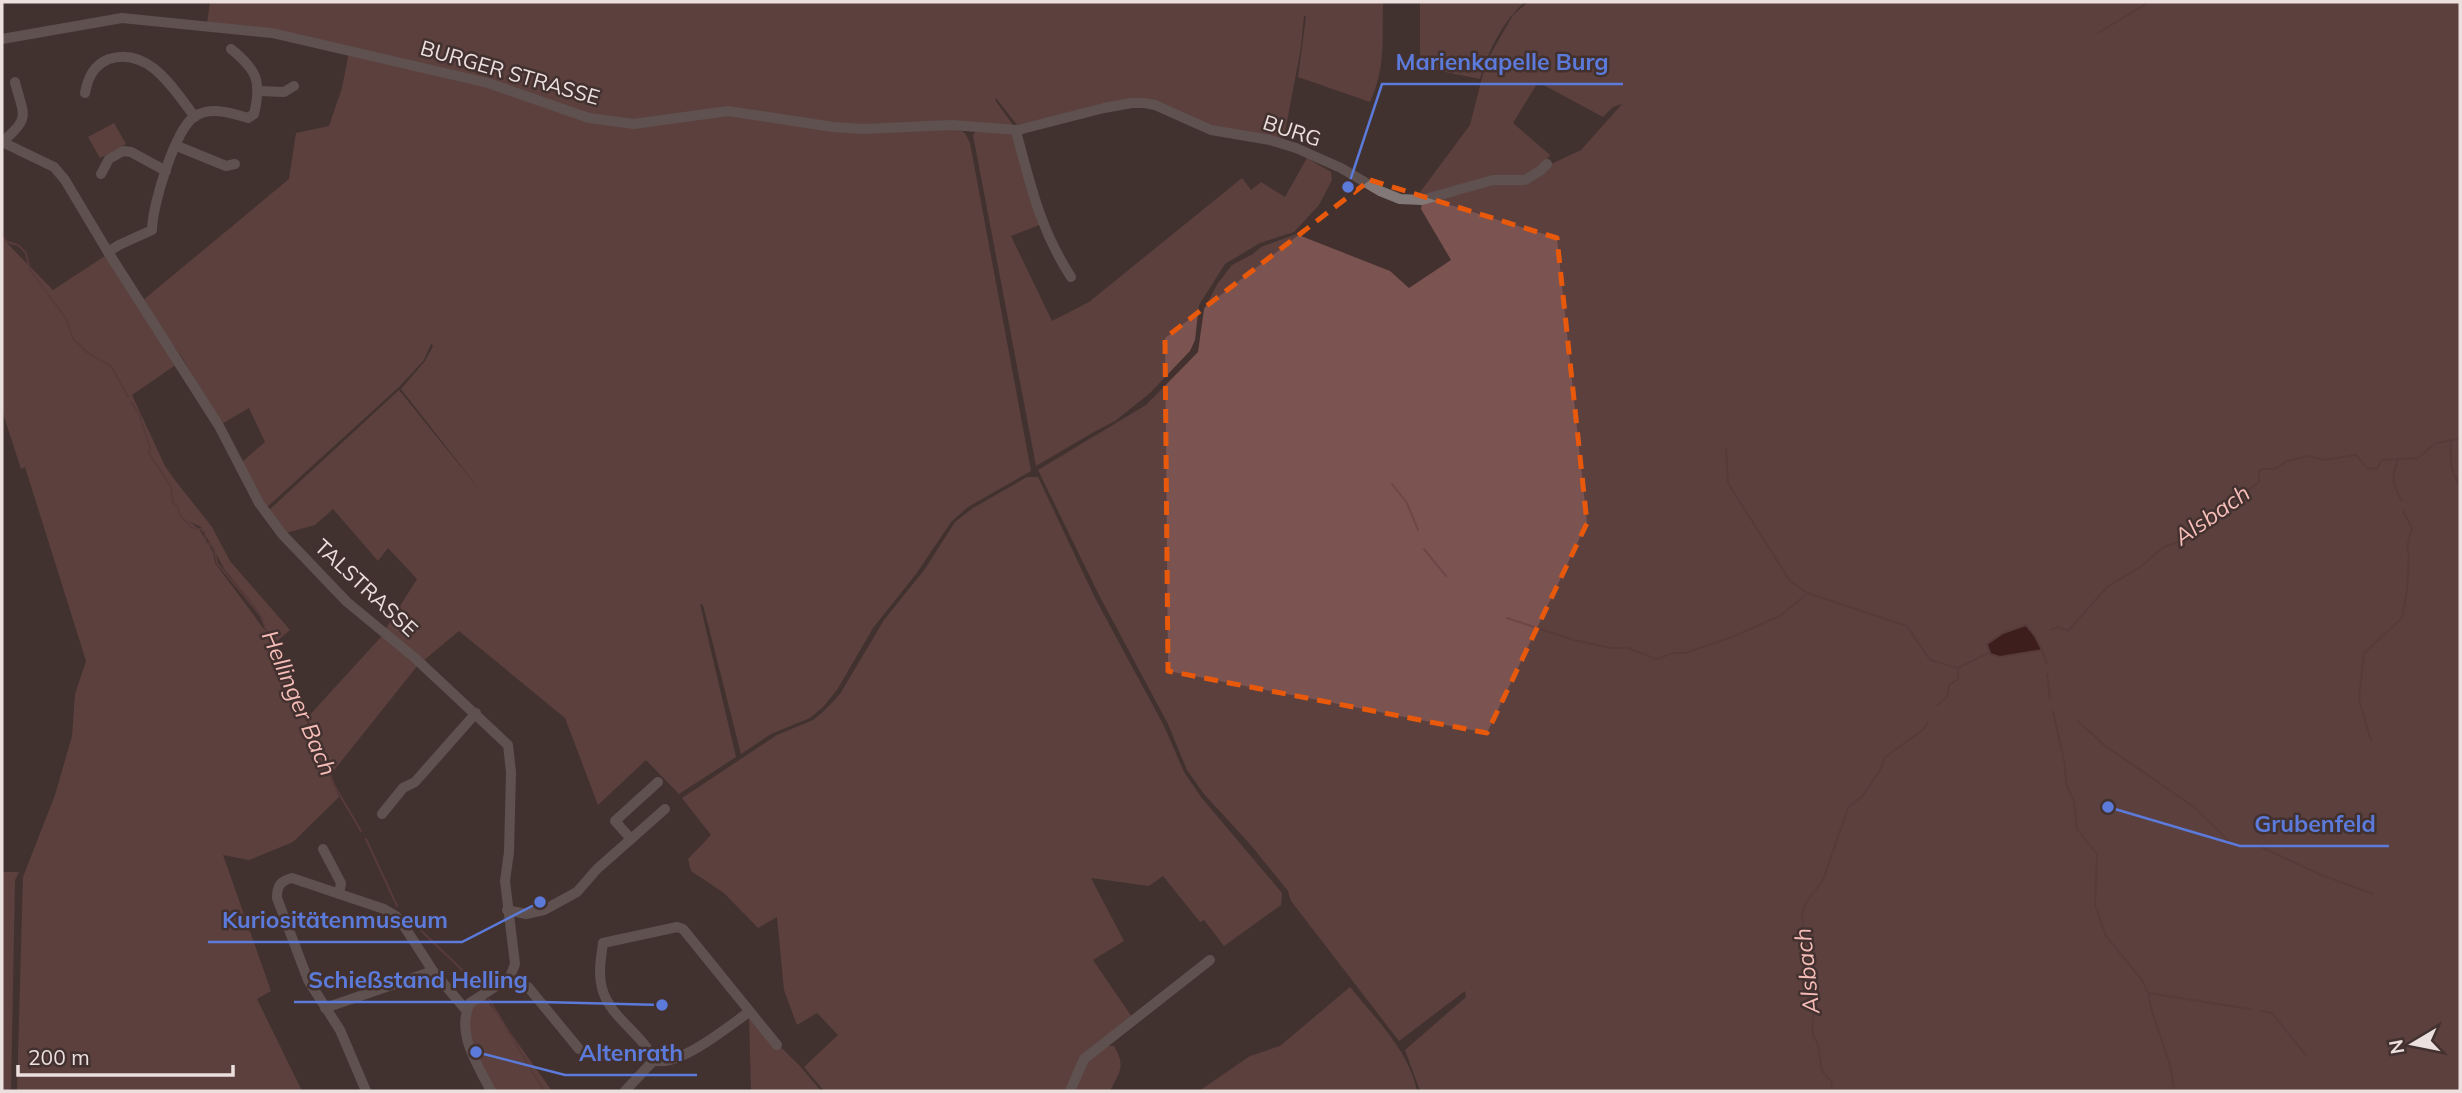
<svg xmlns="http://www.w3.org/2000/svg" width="2462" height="1093" font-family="Mulish,sans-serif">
  <rect width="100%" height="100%" fill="#42312f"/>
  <g fill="#7b5350" fill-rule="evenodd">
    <path d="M210,2h1173c-1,38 3,65 -13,100l-72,-25 8,-60 -2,-2 -3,33 -18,94 -56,-10 -73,-29 -136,23 -22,-28 -1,2 18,25h-163l-94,-13 -118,9 -28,-1 -99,-32 -304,-65z"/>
    <path d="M1420,2h105c-22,19 -37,49 -45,77l-60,-12z"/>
    <path d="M1528,2h932v1089h-1040l-15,-41 61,-53 -1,-6 -66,50 -108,-140 -3,-10 -39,-48 -45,-49 -17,-24 -19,-46 -69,-129 -61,-125 108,-65 52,-53 6,-43 14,-26 14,-18 21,-11 8,-7 35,-13 94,37 19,17 42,-28 -30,-51 1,-7 55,-18 16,-3h32l24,-16 32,-15 41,-46 -9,3 -10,10 -65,-35 -25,41 37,32 -9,14 -16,10h-32l-16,3 -54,17h-8l55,-74 16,-63 27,-47zM2026,626l9,10 7,14 -42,7 -10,-3 -3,-10 16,-11z"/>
    <polygon points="349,52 468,80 606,124 728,113 783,122 956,128 965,133 970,143 1031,471 968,507 951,522 916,574 873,628 837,690 823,707 810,718 771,734 741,754 703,605 700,604 736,757 679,794 646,760 598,805 565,718 459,631 423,661 385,630 417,579 388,548 378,561 333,509 315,525 286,533 268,511 399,390 483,494 401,389 425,361 433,346 431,344 424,360 399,387 266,508 242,462 265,442 249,408 220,425 183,359 142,301 289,179 296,133 329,126 342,88"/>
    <polygon points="114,123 126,144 100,158 88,137"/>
    <polygon points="976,131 1012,132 1042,224 1011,236 1052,321 1089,302 1242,178 1251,190 1261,182 1285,197 1307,158 1331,172 1332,180 1319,205 1294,232 1260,243 1225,264 1199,305 1195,340 1190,351 1150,393 1115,421 1092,433 1036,466 973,135"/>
    <polygon points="2,238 53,290 108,254 177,364 132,395 165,466 174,479 212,527 230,561 290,630 277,641 266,630 259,612 225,570 201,527 189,521 199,529 213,552 215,563 275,644 339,797 293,842 249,860 223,855 271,991 257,999 302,1091 17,1091 23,877 55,795 72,736 75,694 86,661 25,467 21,469 2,410"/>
    <polygon points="1027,477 1038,477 1095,598 1164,726 1184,772 1201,797 1282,893 1281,905 1224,946 1204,920 1200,922 1163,876 1149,886 1091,878 1124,941 1093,960 1132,1017 1084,1057 1068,1091 824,1091 804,1067 838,1035 817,1013 797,1025 784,990 777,917 758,928 724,893 691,871 688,859 711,835 682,798 777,735 813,720 825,710 840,694 884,620 925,569 955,522 973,508"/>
    <polygon points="382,636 418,665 331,774 325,754 307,718"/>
    <polygon points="2,872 19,872 15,880 11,1091 2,1091"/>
    <path d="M1350,987c25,31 59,64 67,104h-218l51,-35 30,-10z"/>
    <path d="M484,996l68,95h-57c-15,-28 -30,-48 -26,-81z"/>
    <polygon points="749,1016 800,1066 821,1091 751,1091"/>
    <path d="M1104,1046h10c12,21 6,25 -4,45h-38l8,-22z"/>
  </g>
  <polygon fill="#3b0608" stroke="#704748" stroke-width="2" points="2026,625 2035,636 2042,650 2000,657 1990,654 1987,644 2003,633"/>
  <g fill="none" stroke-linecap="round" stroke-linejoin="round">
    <g stroke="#704748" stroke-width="2">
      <polyline points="2098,33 2146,4"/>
      <polyline points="2,237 7,242 18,245 26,253 30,270 67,320 73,339 88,353 111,366 128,397"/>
      <polyline points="131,402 139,414 150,448 149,453 171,487 173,503 178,507 180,515 192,528 201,529 205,533 206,542 214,548 217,563 261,616 267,633 276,643 280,663 287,671 297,696 302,700 308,726 323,754 334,785 361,831"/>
      <path d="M2451,440c-1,16 -1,33 9,45"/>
      <polyline points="1726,448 1728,483 1790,581 1806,592"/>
      <path d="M2398,459c-7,20 -6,23 3,41"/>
      <polyline points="1392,484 1407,503 1418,530"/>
      <polyline points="1424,549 1446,576"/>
      <polyline points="1507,618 1574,640 1611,648 1628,648 1656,659 1674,653 1685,653 1732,637 1780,616 1808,593 1907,626 1930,660 1958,668"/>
      <polyline points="2050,630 2058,627 2068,631 2107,587 2140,567 2164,547 2178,542 2259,482 2259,472 2262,469 2275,469 2287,461 2307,456 2325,460 2356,455 2367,468 2377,469 2382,460 2418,458 2436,443 2460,439"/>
      <polyline points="2042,651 2047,663"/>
      <polyline points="2047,674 2050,698"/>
      <polyline points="1937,705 1947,697 1949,685 1958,679 1958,668 1990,652"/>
      <polyline points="2053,711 2065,765 2066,783 2074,801 2077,829 2097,854 2095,905 2106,936 2142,980 2148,993 2152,1012 2170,1065 2174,1088"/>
      <polyline points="2078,721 2104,745 2194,807 2228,840"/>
      <polyline points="2371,741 2359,700 2364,653 2402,618 2407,590 2409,555 2407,547 2412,528 2403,511"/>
      <polyline points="366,839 397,906"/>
      <polyline points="2261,847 2319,874 2373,894"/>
      <polyline points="410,920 482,989"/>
      <polyline points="2148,993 2250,1009"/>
      <polyline points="489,999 544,1091"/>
      <polyline points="2261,1011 2272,1013 2305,1054"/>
      <polyline points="1832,1091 1831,1081 1822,1071 1818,1045 1812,1032 1814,1008 1803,965 1805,942 1802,914 1806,903 1823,880 1848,808 1864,794 1880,770 1885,757 1924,729 1928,722"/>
    </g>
    <g stroke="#817877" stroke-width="10">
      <polyline points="2,39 122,18 272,33 488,83 589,118 634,124 728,111 833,127 864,129 951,125 1018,130 1104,108 1132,103 1144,103 1155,105 1211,130 1270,140 1296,148 1341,168 1380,191 1400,199 1422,200 1493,180 1525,180 1541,170 1547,164"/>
      <polyline points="259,91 284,92 294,86"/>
      <path d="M85,93c3,-16 9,-28 24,-34 40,-13 65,31 86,58"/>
      <path d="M1018,130l-1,5c14,52 24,96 54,142"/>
      <path d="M2,142l52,25 11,13 43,72 111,174 40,77 23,31 65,68 68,56 93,87 3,27 -2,80 -4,29 10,83 -5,13 -40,26c-15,30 8,62 21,88"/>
      <path d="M2,142c30,-25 21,-27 13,-60"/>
      <polyline points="177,146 226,166 235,164"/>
      <polyline points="101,174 109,159 123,151 131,152 166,171"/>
      <path d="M108,252l11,-7 33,-15c0,-24 23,-101 43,-114 17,-10 36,-3 53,2l6,-4c8,-33 3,-44 -23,-65"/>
      <polyline points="382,814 403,788 415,782 476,713"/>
      <polyline points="631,839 615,821 658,782"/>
      <polyline points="323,849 341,883 339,894"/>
      <polyline points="507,910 526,914 544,910 577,892 597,869 665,809"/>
      <polyline points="510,977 528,987 579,1049"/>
      <polyline points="325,1008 433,971"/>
      <path d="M654,1060c-12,-27 -45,-43 -52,-72 -4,-15 -1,-30 1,-45l74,-16 6,2 94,116"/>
      <path d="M654,1060c23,9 76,-35 95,-48"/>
      <path d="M366,1091l-26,-61 -32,-50 -31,-82c0,-12 3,-17 15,-20l92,31 12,7 6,7 31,48 33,39"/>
      <polyline points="625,1091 654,1060"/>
      <polyline points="1070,1091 1084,1059 1210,960"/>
    </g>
  </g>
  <path d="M0 0H2462V1093H0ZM1370,180l187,58 30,285 -100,210 -319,-62 -3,-333z" fill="#42312f" fill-opacity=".55" fill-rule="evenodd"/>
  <path fill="none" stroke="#e8590c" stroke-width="5" stroke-dasharray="14 9" stroke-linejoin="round" d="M1370,180l187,58 30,285 -100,210 -319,-62 -3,-333z"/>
  <g text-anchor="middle" stroke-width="5" stroke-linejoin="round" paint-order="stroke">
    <g font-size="21" fill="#ece0df" stroke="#42312f">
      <text transform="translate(510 73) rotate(16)" y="7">BURGER STRASSE</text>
      <text transform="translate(1292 131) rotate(18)" y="7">BURG</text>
      <text transform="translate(366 588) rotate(43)" y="7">TALSTRASSE</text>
    </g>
    <g font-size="23" font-style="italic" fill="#f6bdb8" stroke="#42312f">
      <text transform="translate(2212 515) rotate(-35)" y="8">Alsbach</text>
      <text transform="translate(299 703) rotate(67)" y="8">Hellinger Bach</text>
      <text transform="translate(1807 971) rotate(-96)" y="8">Alsbach</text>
    </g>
  </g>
  <path fill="none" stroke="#5b7ada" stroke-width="2.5" d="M1348 187L1382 84H1623M2108 807L2240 846H2389M540 902L462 942H208M662 1005L542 1002H294M476 1052L565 1075H697"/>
  <g fill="#5b7ada" stroke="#42312f" stroke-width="2.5">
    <circle cx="1348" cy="187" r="7"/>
    <circle cx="2108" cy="807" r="7"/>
    <circle cx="540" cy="902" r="7"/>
    <circle cx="662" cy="1005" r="7"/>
    <circle cx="476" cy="1052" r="7"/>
  </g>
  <g font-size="23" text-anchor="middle" font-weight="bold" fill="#5b7ada" stroke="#42312f" stroke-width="5" stroke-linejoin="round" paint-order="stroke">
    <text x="1502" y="70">Marienkapelle Burg</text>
    <text x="2315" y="832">Grubenfeld</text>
    <text x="335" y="928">Kuriositätenmuseum</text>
    <text x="418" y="988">Schießstand Helling</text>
    <text x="631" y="1061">Altenrath</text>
  </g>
  <rect width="2462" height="1093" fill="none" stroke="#ece0df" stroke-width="7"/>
  <g transform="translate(2413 1044) rotate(260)" stroke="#42312f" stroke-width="5" paint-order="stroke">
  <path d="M0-5L12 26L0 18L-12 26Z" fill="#ece0df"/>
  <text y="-10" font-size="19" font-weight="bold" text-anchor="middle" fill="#ece0df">N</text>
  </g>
  <path d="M18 1065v10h215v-10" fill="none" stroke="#ece0df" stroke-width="3.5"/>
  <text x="28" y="1065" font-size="21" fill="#ece0df" stroke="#42312f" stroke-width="5" paint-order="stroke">200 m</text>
</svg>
